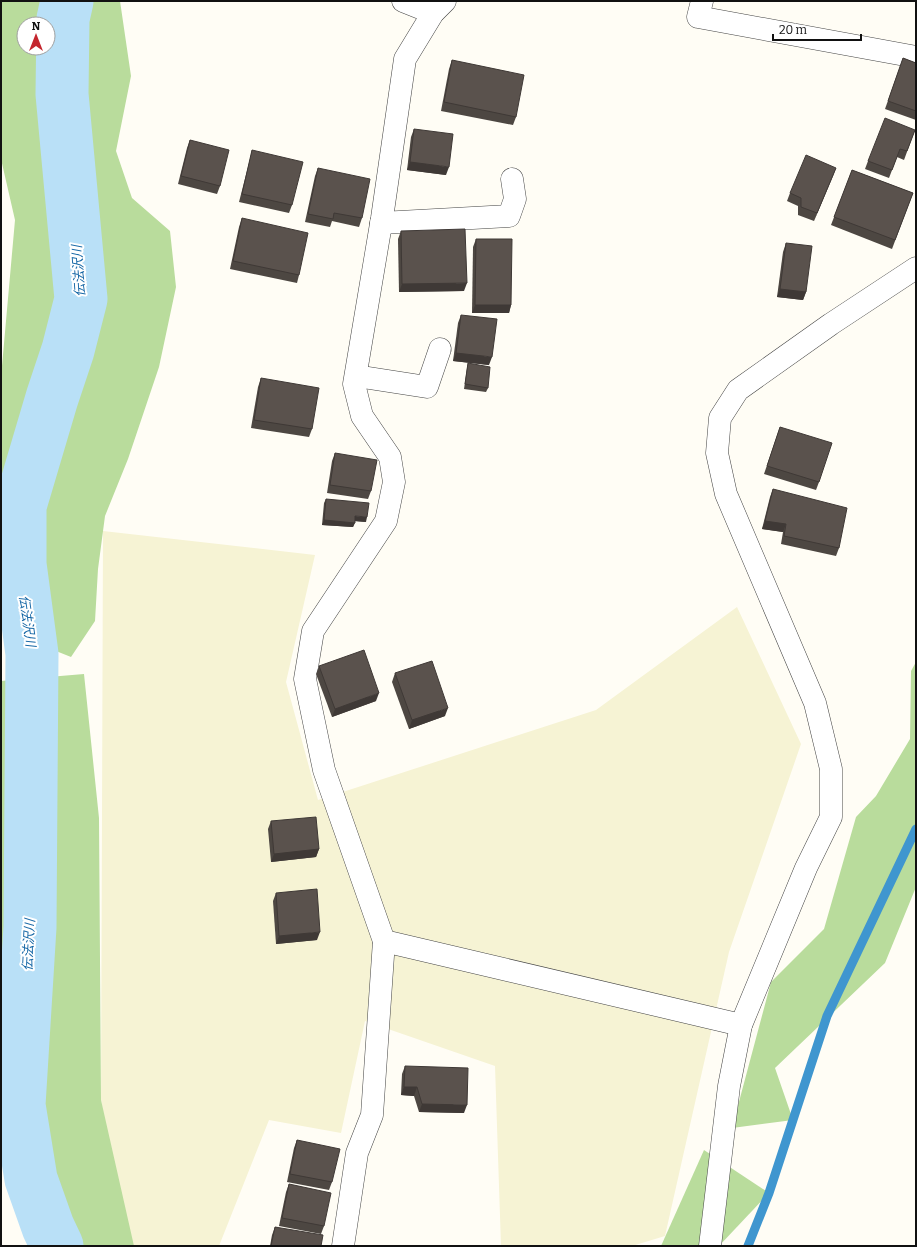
<svg xmlns="http://www.w3.org/2000/svg" width="917" height="1247" font-family="Bitter,'Noto Sans JP',serif">
  <rect width="100%" height="100%" fill="#fffdf5"/>
  <polygon fill="#f6f3d4" points="103,531 315,555 286,682 318,800 596,710 737,607 801,744 729,952 665,1236 632,1246 501,1246 495,1066 365,1021 341,1133 269,1120 219,1246 126,1246 101,1100"/>
  <g fill="#b9dc9c" fill-rule="evenodd">
    <path d="M1,1h119l11,75 -15,75 16,47 38,33 6,56 -17,80 -31,92 -23,57 -7,53 -3,52 -24,36 -70,-28v-252l14,-157 -14,-61zM24,24h24v24h-24z"/>
    <polygon points="916,662 916,887 885,963 775,1068 793,1120 732,1128 771,982 824,929 856,817 876,796 910,739 911,671"/>
    <polygon points="84,674 99,818 101,1100 134,1246 28,1246 1,1120 1,681"/>
    <polygon points="704,1150 769,1193 719,1246 661,1246"/>
  </g>
  <g fill="none" stroke-linecap="round" stroke-linejoin="round">
    <polyline stroke="#3f96cf" stroke-width="9" points="748,1246 769,1193 827,1016 916,829"/>
    <polyline stroke="#b9e0f7" stroke-width="53" points="57,1246 48,1227 31,1179 19,1105 30,927 32,654 20,564 20,506 52,398 68,350 81,299 62,94 63,19 67,1"/>
    <g stroke="#444" stroke-width="23">
      <g id="street">
        <polyline points="403,1 433,13"/>
        <polyline points="445,1 433,13 405,59 382,218 354,384 362,416 390,457 394,482 386,521 313,631 305,679 324,770 384,941 741,1025"/>
        <polyline points="702,1 698,17 916,57"/>
        <polyline points="381,223 509,216 515,199 512,179"/>
        <polyline points="356,376 427,387 440,349"/>
        <polyline points="343,1246 357,1153 372,1115 384,941"/>
        <polyline points="710,1246 729,1086 741,1025 806,868 831,817 831,769 815,703 726,494 717,453 720,418 738,390 831,324 916,268"/>
      </g>
    </g>
    <use href="#street" stroke="#fff" stroke-width="22"/>
  </g>
  <g fill="#4d4742">
    <polygon points="903,58 916,63 916,120 885,109"/>
    <polygon points="452,60 516,117 513,125 441,111 449,69"/>
    <polygon points="414,129 446,175 407,170 411,137"/>
    <polygon points="915,130 904,160 897,157 889,178 865,169 868,161"/>
    <polygon points="190,140 220,186 217,194 178,184 187,148"/>
    <polygon points="252,150 292,205 289,213 239,202 250,159"/>
    <polygon points="318,168 362,218 359,227 332,221 330,227 305,222 315,176"/>
    <polygon points="836,168 814,221 798,215 798,206 787,201 790,193"/>
    <polygon points="852,170 913,193 892,249 831,225"/>
    <polygon points="242,218 299,275 297,283 230,269 239,227"/>
    <polygon points="401,231 464,291 399,292 398,239"/>
    <polygon points="476,239 511,305 509,313 472,313 473,247"/>
    <polygon points="786,243 806,292 803,300 777,297 783,252"/>
    <polygon points="461,315 489,365 453,361 458,323"/>
    <polygon points="468,363 488,388 486,392 464,389 467,368"/>
    <polygon points="261,378 312,429 309,437 251,428 258,387"/>
    <polygon points="780,427 819,482 816,490 764,474"/>
    <polygon points="335,453 371,491 368,499 327,493 332,461"/>
    <polygon points="773,489 839,548 836,556 781,544 783,532 762,529 770,497"/>
    <polygon points="326,499 366,522 355,521 353,527 322,525 324,503"/>
    <polygon points="319,666 376,701 332,717 316,674"/>
    <polygon points="395,673 445,716 409,729 392,682"/>
    <polygon points="271,821 319,849 316,857 271,862 268,829"/>
    <polygon points="276,893 317,940 276,944 273,901"/>
    <polygon points="405,1066 464,1113 419,1112 414,1096 401,1095 402,1074"/>
    <polygon points="297,1140 332,1182 329,1190 287,1182 294,1148"/>
    <polygon points="289,1184 324,1226 321,1234 279,1226 286,1192"/>
    <polygon points="275,1227 321,1246 270,1246 272,1235"/>
  </g>
  <g fill="#3f3936">
    <polygon points="410,162 449,167 446,175 407,170"/>
    <polygon points="836,168 833,176 814,221 817,213"/>
    <polygon points="467,283 464,291 399,292 402,284"/>
    <polygon points="780,289 806,292 803,300 777,297"/>
    <polygon points="475,305 511,305 509,313 472,313"/>
    <polygon points="456,353 492,357 489,365 453,361"/>
    <polygon points="355,516 367,517 366,522 354,521"/>
    <polygon points="324,520 355,523 353,527 322,525"/>
    <polygon points="765,521 786,524 783,532 762,529"/>
    <polygon points="379,693 376,701 332,717 335,709"/>
    <polygon points="448,708 445,716 409,729 412,720"/>
    <polygon points="319,849 316,857 271,862 274,854"/>
    <polygon points="320,932 317,940 276,944 279,936"/>
    <polygon points="404,1087 417,1087 414,1096 401,1095"/>
    <polygon points="422,1104 467,1105 464,1113 419,1112"/>
  </g>
  <g fill="#5a524d" stroke="#3f3936">
    <polygon points="903,58 916,63 916,111 888,101"/>
    <polygon points="452,60 524,75 516,117 444,102"/>
    <polygon points="885,118 915,130 907,151 900,149 892,170 868,161"/>
    <polygon points="414,129 453,134 449,167 410,162"/>
    <polygon points="190,140 229,150 220,186 181,176"/>
    <polygon points="252,150 303,162 292,205 242,194"/>
    <polygon points="806,155 836,168 817,213 801,207 801,198 790,193"/>
    <polygon points="318,168 370,179 362,218 334,213 333,219 308,214"/>
    <polygon points="852,170 913,193 895,240 834,217"/>
    <polygon points="242,218 308,233 299,275 233,261"/>
    <polygon points="465,229 467,283 402,284 401,231"/>
    <polygon points="476,239 512,239 511,305 475,305"/>
    <polygon points="786,243 812,246 806,292 780,289"/>
    <polygon points="461,315 497,319 492,357 456,353"/>
    <polygon points="468,363 490,367 488,388 465,384"/>
    <polygon points="261,378 319,388 312,429 254,420"/>
    <polygon points="780,427 832,443 819,482 767,466"/>
    <polygon points="335,453 377,460 371,491 330,485"/>
    <polygon points="773,489 847,508 839,548 784,536 786,524 765,521"/>
    <polygon points="326,499 369,503 367,517 355,516 355,523 324,520"/>
    <polygon points="364,650 379,693 335,709 319,666"/>
    <polygon points="432,661 448,708 412,720 395,673"/>
    <polygon points="316,817 319,849 274,854 271,821"/>
    <polygon points="317,889 320,932 279,936 276,893"/>
    <polygon points="405,1066 468,1068 467,1105 422,1104 417,1087 404,1087"/>
    <polygon points="297,1140 340,1149 332,1182 290,1174"/>
    <polygon points="289,1184 331,1193 324,1226 282,1218"/>
    <polygon points="275,1227 323,1235 321,1246 271,1246"/>
  </g>
  <g text-anchor="middle" stroke-width="4" stroke-linejoin="round" paint-order="stroke">
    <g font-size="13" font-style="italic" fill="#1768a6" stroke="#fff">
      <text transform="translate(78 271) rotate(-94)" y="5">伝法沢川</text>
      <text transform="translate(28 621) rotate(82)" y="5">伝法沢川</text>
      <text transform="translate(28 945) rotate(-87)" y="5">伝法沢川</text>
    </g>
  </g>
  <rect width="917" height="1247" fill="none" stroke="#111111" stroke-width="4"/>
  <g transform="translate(36 36)"><circle r="19" fill="#ffffff" stroke="#a0a0a0"/>
  <path d="M0-3L7 15L0 10L-7 15Z" fill="#c4262e"/>
  <text y="-6" font-size="11" font-weight="bold" text-anchor="middle" fill="#111111">N</text>
  </g>
  <path d="M773 34v6h88v-6" fill="none" stroke="#111111" stroke-width="2"/>
  <text x="779" y="34" font-size="12" fill="#111111" stroke="#ffffff" stroke-width="3" paint-order="stroke">20 m</text>
</svg>
